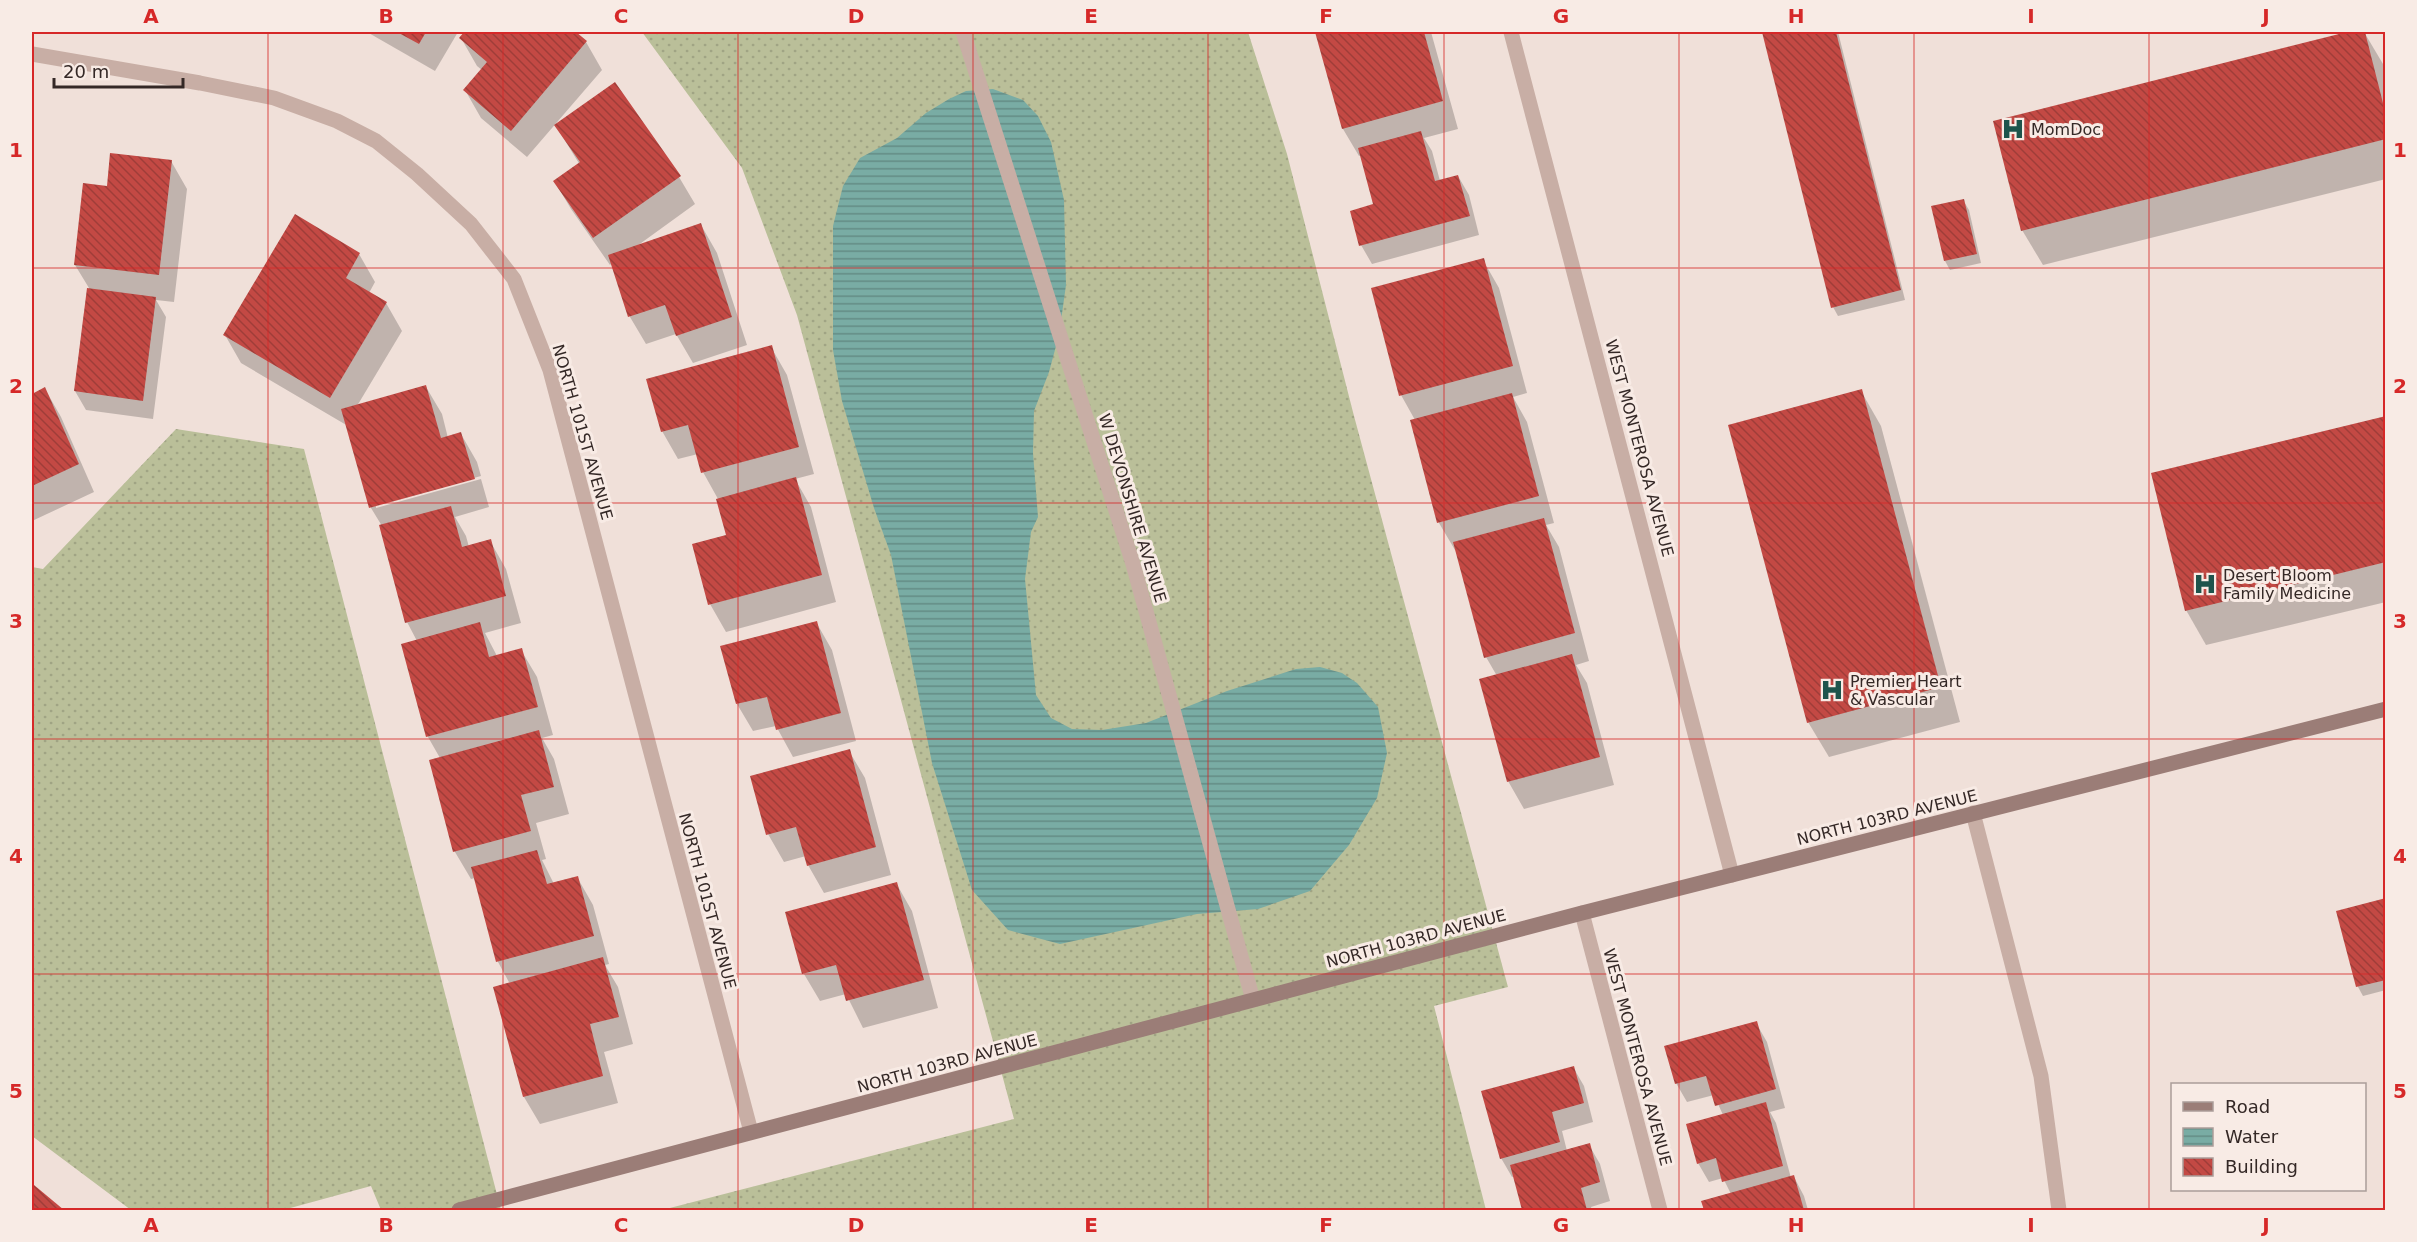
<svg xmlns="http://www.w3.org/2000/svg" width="2417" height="1242" font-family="'DejaVu Sans',sans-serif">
  <defs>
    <pattern id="grass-dots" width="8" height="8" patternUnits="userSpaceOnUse" patternTransform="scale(1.5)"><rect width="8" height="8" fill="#babf99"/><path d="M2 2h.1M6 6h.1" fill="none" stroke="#a0a484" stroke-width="1.8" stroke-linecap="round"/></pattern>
    <pattern id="water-rules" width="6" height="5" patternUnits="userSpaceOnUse" patternTransform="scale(1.5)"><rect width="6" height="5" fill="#79aca4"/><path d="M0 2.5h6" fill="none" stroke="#648c85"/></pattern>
    <pattern id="building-back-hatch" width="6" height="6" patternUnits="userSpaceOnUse" patternTransform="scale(1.5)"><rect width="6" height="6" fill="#c34944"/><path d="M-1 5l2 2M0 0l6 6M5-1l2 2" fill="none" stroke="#9f3d39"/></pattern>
  </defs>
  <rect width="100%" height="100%" fill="#f0e0d9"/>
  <g fill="url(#grass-dots)">
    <polygon points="642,32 1248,32 1287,154 1354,416 1508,987 1434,1006 1486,1210 662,1210 1014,1119 797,315 742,168"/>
    <polygon points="176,429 304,449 501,1210 381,1210 371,1186 283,1210 131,1210 32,1136 32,567 43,569"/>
  </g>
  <polygon fill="url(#water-rules)" points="993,89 1023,100 1038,116 1051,142 1064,200 1066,285 1059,335 1049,372 1034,411 1033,453 1038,517 1031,532 1025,579 1036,695 1051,718 1072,729 1102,730 1146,723 1227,691 1296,669 1320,667 1342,673 1357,683 1378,707 1387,753 1377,798 1349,845 1310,891 1258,909 1197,914 1060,944 1008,930 972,890 932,763 891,555 874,508 842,401 833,350 833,226 843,186 860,158 897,138 926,113 949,99 966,91"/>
  <g fill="#0003">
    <polygon points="367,32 458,32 435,71"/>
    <polygon points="466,32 574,32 586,42 602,70 527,157 481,118 465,90 482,70 477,66 461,38"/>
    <polygon points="1317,32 1431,32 1458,129 1424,138 1432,151 1440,181 1458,176 1469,195 1479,235 1372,264 1361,245 1375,205 1362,155 1359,156 1343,129"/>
    <polygon points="1763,32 1838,32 1905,300 1838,316 1833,307"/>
    <polygon points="2354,32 2364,32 2383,64 2386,73 2386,179 2043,265 2022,230 1995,122"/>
    <polygon points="556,126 679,177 695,204 637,246 701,225 717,253 747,345 693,363 676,334 646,344 630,317 612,263 610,265 571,209 555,182 580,165"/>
    <polygon points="171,161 187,189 174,302 156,300 166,317 153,419 86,410 75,391 89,288 75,265"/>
    <polygon points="1963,200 1969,210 1981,263 1950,270 1945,261 1933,207"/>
    <polygon points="295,216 359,254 375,282 369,293 386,303 402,331 357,406 426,387 442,414 448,438 461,434 477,462 481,476 376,505 376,508 481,479 489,507 455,517 466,536 469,547 490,541 506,569 521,623 485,633 497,656 521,650 537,677 553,735 542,738 554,759 569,814 536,823 546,859 542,860 554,884 577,877 593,905 609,964 605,965 618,987 633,1044 604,1052 618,1103 540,1124 524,1097 510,984 498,962 475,878 471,879 455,852 430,761 440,758 428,737 403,645 417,641 407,622 382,526 371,508 348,426 241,363 225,335"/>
    <polygon points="1483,260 1499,288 1527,393 1513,397 1527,422 1554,523 1546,525 1559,547 1589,661 1576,665 1587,683 1614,785 1524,809 1508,781 1497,676 1486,657 1457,549 1455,550 1439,523 1415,420 1401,395"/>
    <polygon points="771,347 787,375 814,474 795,479 811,507 836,602 726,632 710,604 728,536 718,499 703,472 698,454 678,459 662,431"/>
    <polygon points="45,389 61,417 94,492 32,521 32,395"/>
    <polygon points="1861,391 1881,426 1960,722 1829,757 1808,722"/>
    <polygon points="2386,418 2386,602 2206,645 2186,610"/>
    <polygon points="816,622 832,650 856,741 793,757 776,726 753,731 737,704"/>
    <polygon points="849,751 865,778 891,875 824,893 808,865 806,856 784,862 768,834"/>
    <polygon points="896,883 912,911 938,1008 863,1028 846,994 820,1001 804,974 787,913"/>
    <polygon points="2386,899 2386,990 2363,996 2358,987 2337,912"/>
    <polygon points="1756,1023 1767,1042 1785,1108 1770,1112 1776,1123 1791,1178 1794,1177 1804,1196 1808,1210 1706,1210 1703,1202 1731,1194 1723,1178 1709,1182 1698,1163 1723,1115 1714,1095 1687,1102 1676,1083"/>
    <polygon points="1573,1067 1584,1086 1593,1122 1562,1131 1567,1151 1589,1145 1600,1164 1610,1201 1591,1207 1592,1210 1524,1210 1515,1176 1512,1177 1501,1158"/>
    <polygon points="35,1187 61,1210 32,1210 32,1191"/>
  </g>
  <g fill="url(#building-back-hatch)">
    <polygon points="397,32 426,32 419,44"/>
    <polygon points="464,32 576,32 587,41 511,131 463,90 487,62 459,38"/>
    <polygon points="1315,32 1424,32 1443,101 1342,129"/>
    <polygon points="1762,32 1836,32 1901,290 1831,308"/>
    <polygon points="2347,32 2365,32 2386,115 2386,139 2021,231 1993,121"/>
    <polygon points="615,82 681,176 593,238 553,181 580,162 554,125"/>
    <polygon points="1421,131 1435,181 1458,175 1470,216 1359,246 1350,211 1373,204 1358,148"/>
    <polygon points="110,153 172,160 159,275 74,265 83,183 107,186"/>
    <polygon points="1964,199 1977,254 1944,261 1931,206"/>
    <polygon points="295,214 360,253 346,278 387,302 330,398 223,335"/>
    <polygon points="701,223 732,317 676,336 665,305 628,317 608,255"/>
    <polygon points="1484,258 1513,366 1399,396 1371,288"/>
    <polygon points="87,288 156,297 143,401 74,391"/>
    <polygon points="772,345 799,447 701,473 688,425 661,432 646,379"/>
    <polygon points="426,385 441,438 461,432 475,479 369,508 341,409"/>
    <polygon points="45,387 79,464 32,486 32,394"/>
    <polygon points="1862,389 1941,687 1807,723 1728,425"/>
    <polygon points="1512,393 1539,496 1437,523 1410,420"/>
    <polygon points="2386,416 2386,562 2185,611 2151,473"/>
    <polygon points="796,477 822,575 708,605 692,544 726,535 716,499"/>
    <polygon points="451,506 462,547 491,539 506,596 405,623 379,525"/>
    <polygon points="1544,518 1575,633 1484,658 1453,542"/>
    <polygon points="817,621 841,713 776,730 767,697 736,704 720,646"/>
    <polygon points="480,622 489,657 522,648 538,707 426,737 401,644"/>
    <polygon points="1572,654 1600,757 1507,782 1479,679"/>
    <polygon points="539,730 554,787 521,795 531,831 453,852 429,760"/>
    <polygon points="850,749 876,847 807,866 796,827 766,835 750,776"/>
    <polygon points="537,850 547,884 578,876 594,936 496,962 471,867"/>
    <polygon points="897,882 924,980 846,1001 836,965 802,974 785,912"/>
    <polygon points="2386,898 2386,980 2356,987 2336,911"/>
    <polygon points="603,957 619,1017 590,1024 603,1076 523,1097 493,987"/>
    <polygon points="1757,1021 1776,1089 1715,1106 1706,1076 1675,1084 1664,1046"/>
    <polygon points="1574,1066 1584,1103 1552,1112 1560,1142 1500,1159 1481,1091"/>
    <polygon points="1766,1102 1783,1166 1722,1182 1716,1158 1697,1164 1686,1124"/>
    <polygon points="1590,1143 1600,1182 1581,1188 1587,1210 1522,1210 1510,1165"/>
    <polygon points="1794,1175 1804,1210 1704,1210 1701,1201"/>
    <polygon points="34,1185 64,1210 32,1210 32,1188"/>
  </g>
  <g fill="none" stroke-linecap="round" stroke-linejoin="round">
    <g stroke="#c8aea5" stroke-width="15">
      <polyline points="963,32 1133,564 1253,1000"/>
      <polyline points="1511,32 1732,875"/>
      <polyline points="32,54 200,83 274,98 337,121 376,141 417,174 471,224 514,279 550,370 751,1132"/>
      <polyline points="1973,813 2041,1076 2059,1210"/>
      <polyline points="1582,913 1660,1210"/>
    </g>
    <polyline stroke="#9b7d77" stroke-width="15" points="459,1210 1582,913 2386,709"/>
  </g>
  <path fill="none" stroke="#d62828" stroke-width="1.5" stroke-opacity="0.55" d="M268,32v1178M503,32v1178M738,32v1178M973,32v1178M1208,32v1178M1444,32v1178M1679,32v1178M1914,32v1178M2149,32v1178M32,268h2354M32,503h2354M32,739h2354M32,974h2354"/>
  <defs>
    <g id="hospital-bare" transform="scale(1.8)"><path d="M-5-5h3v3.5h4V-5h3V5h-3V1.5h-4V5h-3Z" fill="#1d544c" stroke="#f8ebe5" stroke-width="2.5" paint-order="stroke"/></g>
  </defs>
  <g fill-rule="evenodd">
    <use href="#hospital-bare" x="2013" y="129"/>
    <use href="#hospital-bare" x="2205" y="584"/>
    <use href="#hospital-bare" x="1832" y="690"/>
  </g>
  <g text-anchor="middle" stroke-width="6" stroke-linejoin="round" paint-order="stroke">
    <g font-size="16" fill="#342826" stroke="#f8ebe5" text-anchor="start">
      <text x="2031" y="135">MomDoc</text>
      <text x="2223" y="581">Desert Bloom<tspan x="2223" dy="18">Family Medicine</tspan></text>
      <text x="1850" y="687">Premier Heart<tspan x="1850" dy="18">&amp; Vascular</tspan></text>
    </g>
    <g font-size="16" fill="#342826" stroke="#f8ebe5">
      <text transform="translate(583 432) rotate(74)" y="6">NORTH 101ST AVENUE</text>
      <text transform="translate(1640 448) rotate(75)" y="6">WEST MONTEROSA AVENUE</text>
      <text transform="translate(1133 508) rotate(73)" y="6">W DEVONSHIRE AVENUE</text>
      <text transform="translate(1887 817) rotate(-14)" y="6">NORTH 103RD AVENUE</text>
      <text transform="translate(708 901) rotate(75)" y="6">NORTH 101ST AVENUE</text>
      <text transform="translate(1416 938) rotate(-15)" y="6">NORTH 103RD AVENUE</text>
      <text transform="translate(1638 1057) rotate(75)" y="6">WEST MONTEROSA AVENUE</text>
      <text transform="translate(947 1063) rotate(-15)" y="6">NORTH 103RD AVENUE</text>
    </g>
  </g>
  <rect width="2417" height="1242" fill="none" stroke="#f8ebe5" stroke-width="66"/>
  <rect x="2171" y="1083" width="195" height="108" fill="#f8ebe5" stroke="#aa9d99" stroke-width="1.5"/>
  <rect x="2183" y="1102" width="30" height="9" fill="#9b7d77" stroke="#aa9d99" stroke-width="1.5"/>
  <text x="2225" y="1113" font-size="18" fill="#342826">Road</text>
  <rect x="2183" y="1128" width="30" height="18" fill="url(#water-rules)" stroke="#aa9d99" stroke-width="1.5"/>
  <text x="2225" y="1143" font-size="18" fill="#342826">Water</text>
  <rect x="2183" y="1158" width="30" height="18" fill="url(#building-back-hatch)" stroke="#aa9d99" stroke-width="1.5"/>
  <text x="2225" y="1173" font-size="18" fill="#342826">Building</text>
  <path d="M54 78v9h129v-9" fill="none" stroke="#342826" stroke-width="3"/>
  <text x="63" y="78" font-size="18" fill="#342826" stroke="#f8ebe5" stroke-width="4.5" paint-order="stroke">20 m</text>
  <rect x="33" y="33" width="2351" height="1176" fill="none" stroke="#d62828" stroke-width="2"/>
  <g font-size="20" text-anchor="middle" font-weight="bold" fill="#d62828">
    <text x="151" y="23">A</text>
    <text x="386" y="23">B</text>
    <text x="621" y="23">C</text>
    <text x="856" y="23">D</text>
    <text x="1091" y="23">E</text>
    <text x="1326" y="23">F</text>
    <text x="1561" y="23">G</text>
    <text x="1796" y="23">H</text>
    <text x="2031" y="23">I</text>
    <text x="2266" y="23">J</text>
    <text x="16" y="157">1</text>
    <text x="2400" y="157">1</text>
    <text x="16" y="393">2</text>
    <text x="2400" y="393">2</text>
    <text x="16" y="628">3</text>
    <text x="2400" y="628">3</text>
    <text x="16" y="863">4</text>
    <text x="2400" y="863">4</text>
    <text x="16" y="1098">5</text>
    <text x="2400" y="1098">5</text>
    <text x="151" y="1232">A</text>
    <text x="386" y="1232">B</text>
    <text x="621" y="1232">C</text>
    <text x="856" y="1232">D</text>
    <text x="1091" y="1232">E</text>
    <text x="1326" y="1232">F</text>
    <text x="1561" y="1232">G</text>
    <text x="1796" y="1232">H</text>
    <text x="2031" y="1232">I</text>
    <text x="2266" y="1232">J</text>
  </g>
</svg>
